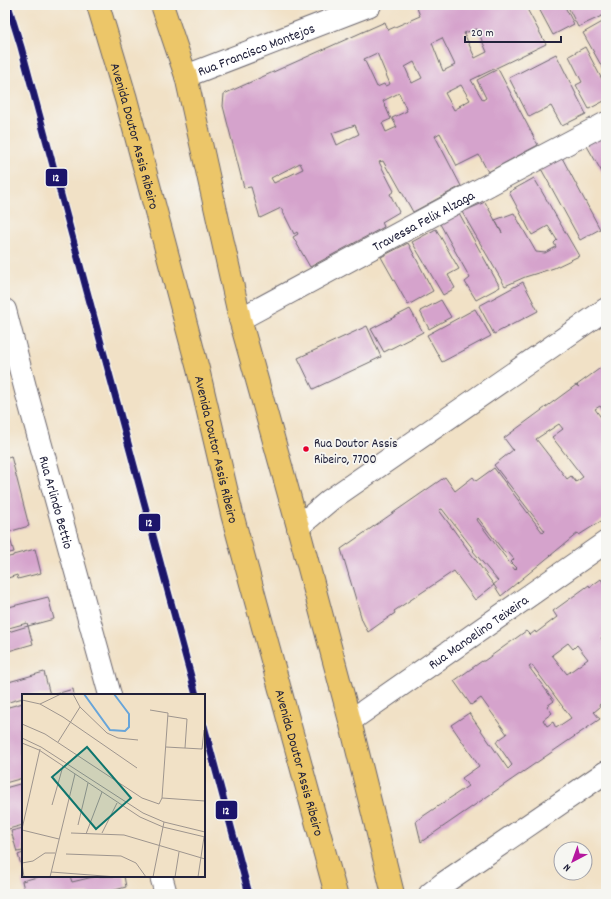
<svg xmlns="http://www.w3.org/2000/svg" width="611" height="899" font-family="Dekko,sans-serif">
  <rect width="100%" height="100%" fill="#f6f6f2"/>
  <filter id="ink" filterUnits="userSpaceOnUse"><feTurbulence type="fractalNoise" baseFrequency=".025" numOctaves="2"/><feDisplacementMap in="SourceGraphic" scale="8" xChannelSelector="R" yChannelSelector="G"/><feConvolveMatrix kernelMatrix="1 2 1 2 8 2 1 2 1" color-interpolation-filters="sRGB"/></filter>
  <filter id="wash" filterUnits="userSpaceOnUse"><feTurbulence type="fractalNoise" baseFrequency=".012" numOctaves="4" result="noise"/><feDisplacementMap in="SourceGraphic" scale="16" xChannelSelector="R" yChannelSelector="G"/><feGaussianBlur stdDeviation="0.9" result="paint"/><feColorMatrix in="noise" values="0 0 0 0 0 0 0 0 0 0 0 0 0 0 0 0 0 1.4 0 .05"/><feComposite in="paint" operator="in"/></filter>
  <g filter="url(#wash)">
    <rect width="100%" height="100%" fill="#f1e1c6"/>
    <g id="blocks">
      <g fill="#d5a3cc" fill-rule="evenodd">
        <path d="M422,5h105v4l19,35 -75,36 12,20 3,-2 -9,-18 21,-11 40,76 -50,27 -9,-17 -22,11 -17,-33 -5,3 26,50 -48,26 -23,-41 -1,1 -6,-11 -4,1 15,29 -4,3 9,18 -17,10 2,5 -74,40 -17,-30 5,-3 -1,-2 -3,2 -13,-26 -21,10 -9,-31 -7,1 -21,-82 1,-12 161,-72 3,8 32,-14 -3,-8zM477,29l10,23 -12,6 -11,-25zM442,38l13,27 -12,6 -11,-28zM377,53l13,31 -5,2 -1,-2 -7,3 -13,-28zM414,62l8,16 -10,5 -7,-16zM461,85l9,15 -11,6h2l-7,4 -9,-17zM399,93l8,18 -15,7 5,9 -11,5 -4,-9 9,-4 -8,-18zM355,125l4,9 -22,11 -5,-12zM300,163l3,6 -29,14 -3,-5z"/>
        <polygon points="537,5 564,5 574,24 553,35"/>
        <polygon points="567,5 606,5 606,14 578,27"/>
        <polygon points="606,20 606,74 583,33"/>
        <polygon points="585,47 606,87 606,100 589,109 576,85 582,82 569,56"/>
        <polygon points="556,54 586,114 562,126 551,106 529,117 509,78"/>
        <polygon points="606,128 606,179 584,141"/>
        <polygon points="560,154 600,229 580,240 539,165"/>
        <polygon points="534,178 579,256 554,268 525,277 505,286 462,212 485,202 502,233 495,220 514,213 536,252 545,253 556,247 554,243 557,240 548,226 532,235 509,192"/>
        <polygon points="459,213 500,287 476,300 465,282 470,278 440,224"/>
        <polygon points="436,229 459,269 448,275 455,288 443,295 412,242"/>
        <polygon points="408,243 433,291 408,305 381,257"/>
        <polygon points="523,282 538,311 494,334 479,306"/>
        <polygon points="441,300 451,317 429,329 420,311"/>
        <polygon points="410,309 423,332 384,352 371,329"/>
        <polygon points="475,309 491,336 442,362 427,335"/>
        <polygon points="367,326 381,357 313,389 298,358"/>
        <path d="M606,364v50l-6,-8 -5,3 10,14h1v95l-27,17 -1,-2 -77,63 -7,-11 -19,15 -21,-29 -60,40 1,2 -27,19 -6,-12 -21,-71 104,-72 10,14 18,-14 3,4 18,-13 49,65 2,-2 -51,-66 19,-15 -9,-12 72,-53 3,2 -2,-2zM559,424l4,5 -11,8 31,40 -7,5 -5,-6 -4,3 -31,-40zM442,509l32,41 -1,1 25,30 -5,4h1l-55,-75zM478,518l27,35 3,-1 6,7 -3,3 6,6 -2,2 -38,-50z"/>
        <polygon points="11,456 29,526 8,532 14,552 5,554 5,458"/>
        <polygon points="35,549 41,573 18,579 17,575 5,579 5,558 13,556 13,555"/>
        <path d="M601,579l5,8v52l-2,-3 -3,2 5,6v55l-7,6 1,2 -6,5 6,7 -179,123 -5,-21 52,-35 -6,-8 17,-12 -28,-41 18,-12 39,56 4,-4 -16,-23 11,-8 -26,-36 -10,7 -17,-24 28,-20h2l42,-30 4,4 5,-4 1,2 21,-16 -4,-6 36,-26 1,2zM568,643l5,6 4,-4 11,14 -21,15 -15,-19zM532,665l39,53 -15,10 -3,-6 -6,4 -4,-6 9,-7 -5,-7 7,-5 -25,-34z"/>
        <polygon points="48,597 54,619 28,626 33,644 5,652 5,633 28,626 27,623 5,629 5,608"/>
        <polygon points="44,672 50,695 23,695 23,698 5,703 5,683"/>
        <polygon points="73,689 74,695 53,695"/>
        <polygon points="23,703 23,778 5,783 5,708"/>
        <polygon points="23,783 23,825 5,830 5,788"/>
        <polygon points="23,828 23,851 17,852 11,831"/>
        <polygon points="23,853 23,871 18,855"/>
        <polygon points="41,876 70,876 72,882 97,876 124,876 126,887 104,893 104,894 25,894 22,881"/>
      </g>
    </g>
  </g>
  <g filter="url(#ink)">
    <use href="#blocks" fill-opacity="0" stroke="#6a656c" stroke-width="1"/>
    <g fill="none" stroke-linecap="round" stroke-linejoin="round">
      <g stroke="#6a656c" stroke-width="24">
        <g id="street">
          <path id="s1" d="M186,76l184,-71"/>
          <path id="s2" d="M5,310l21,81 84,304"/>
          <path id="s3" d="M240,319l269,-145 97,-51"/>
          <polyline points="298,527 330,500 606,309"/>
          <path id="s4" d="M350,721l256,-179"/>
          <polyline points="161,876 166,894"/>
          <polyline points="430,894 444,883 606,772"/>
        </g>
      </g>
      <g stroke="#6a656c" stroke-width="24">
        <g id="primary">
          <path id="s5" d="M98,5l28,94 72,270 34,145 104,380"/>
          <polyline points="162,5 186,76 240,319 298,527 350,721 393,894"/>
        </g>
      </g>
      <use href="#street" stroke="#fff" stroke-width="22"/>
      <use href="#primary" stroke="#ecc669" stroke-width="22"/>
      <g stroke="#f6f6f2" stroke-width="10">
        <g id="rail-1">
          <polyline points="8,5 21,47 196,695"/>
          <polyline points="204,726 249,894"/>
        </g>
      </g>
      <use href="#rail-1" stroke="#1c146b" stroke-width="7"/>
    </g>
  </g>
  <circle fill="#e4002b" stroke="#f6f6f2" stroke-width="1.5" cx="306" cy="449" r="3.5"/>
  <g text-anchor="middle" stroke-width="3.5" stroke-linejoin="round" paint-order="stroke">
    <g font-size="13" fill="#22223b" stroke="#f6f6f2" text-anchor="start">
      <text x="314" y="447">Rua Doutor Assis<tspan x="314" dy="16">Ribeiro, 7700</tspan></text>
    </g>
    <g font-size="14" fill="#22223b" stroke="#f6f6f2">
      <text dy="5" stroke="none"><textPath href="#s1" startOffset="75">Rua Francisco Montejos</textPath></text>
      <text dy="5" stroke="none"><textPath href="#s5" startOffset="136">Avenida Doutor Assis Ribeiro</textPath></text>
      <text dy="5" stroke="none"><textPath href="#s3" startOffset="208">Travessa Felix Alzaga</textPath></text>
      <text dy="5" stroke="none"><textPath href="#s5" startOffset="460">Avenida Doutor Assis Ribeiro</textPath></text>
      <text dy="5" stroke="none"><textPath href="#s2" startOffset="199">Rua Arlindo Bettio</textPath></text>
      <text dy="5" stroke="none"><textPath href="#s4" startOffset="156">Rua Manoelino Teixeira</textPath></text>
      <text dy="5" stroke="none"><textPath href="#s5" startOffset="784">Avenida Doutor Assis Ribeiro</textPath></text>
    </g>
  </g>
  <g transform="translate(22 694)">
    <rect width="183" height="183" fill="#f1e1c6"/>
    <path fill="none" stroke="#68a5d9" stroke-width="2" d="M62,0l26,36 15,1 4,-4v-13l-15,-20"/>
    <path fill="none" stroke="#9e958e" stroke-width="1" d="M51,0l7,13 27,26 11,5 20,2M0,6l18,4 23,13 74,51M18,10l21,-10M146,22l19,3 -2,29M0,30l23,10 97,64 17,6 3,-6 6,-85 -18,-3M0,44l19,9 102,66 21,9 41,10M36,48l22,-35M0,49l17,7 101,67 23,10 42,10M144,53l36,2 2,-19M140,104l43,3M30,111l11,-39M56,131l10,-42M0,135l18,-80M0,136l37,9M49,139l53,2 81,24M80,139l15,-30M64,140l16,-42M44,160l55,2 15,7 10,14M0,169l11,-2 12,-8h10M0,169l2,14M29,178l66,5M28,183l25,-103M131,183l11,-55M153,183l4,-25M176,183l6,-40"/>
    <path fill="#0f766e" fill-opacity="0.15" stroke="#0f766e" stroke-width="2" d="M65,53l44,51 -35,31 -44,-52z"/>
    <rect width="183" height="183" fill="none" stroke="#22223b" stroke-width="2"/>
  </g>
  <g stroke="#f6f6f2" stroke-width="1.5">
    <rect x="45" y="168" width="23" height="19" rx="4" fill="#1c146b"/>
    <rect x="138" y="513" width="23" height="19" rx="4" fill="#1c146b"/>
    <rect x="215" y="800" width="23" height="20" rx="4" fill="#1c146b"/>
  </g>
  <g font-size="11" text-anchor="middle" font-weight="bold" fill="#fff">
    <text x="56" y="181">12</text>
    <text x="149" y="526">12</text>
    <text x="226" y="814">12</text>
  </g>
  <rect width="611" height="899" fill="none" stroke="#f6f6f2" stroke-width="20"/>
  <g transform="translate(573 861) rotate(221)"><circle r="19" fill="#f6f6f2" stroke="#a1a1a9"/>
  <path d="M0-3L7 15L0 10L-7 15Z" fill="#b5179e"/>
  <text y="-6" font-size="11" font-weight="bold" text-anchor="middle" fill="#22223b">N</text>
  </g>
  <path d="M465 36v6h96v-6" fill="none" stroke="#22223b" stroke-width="2"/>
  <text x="471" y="36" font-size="12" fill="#22223b" stroke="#f6f6f2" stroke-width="3" paint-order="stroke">20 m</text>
</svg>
